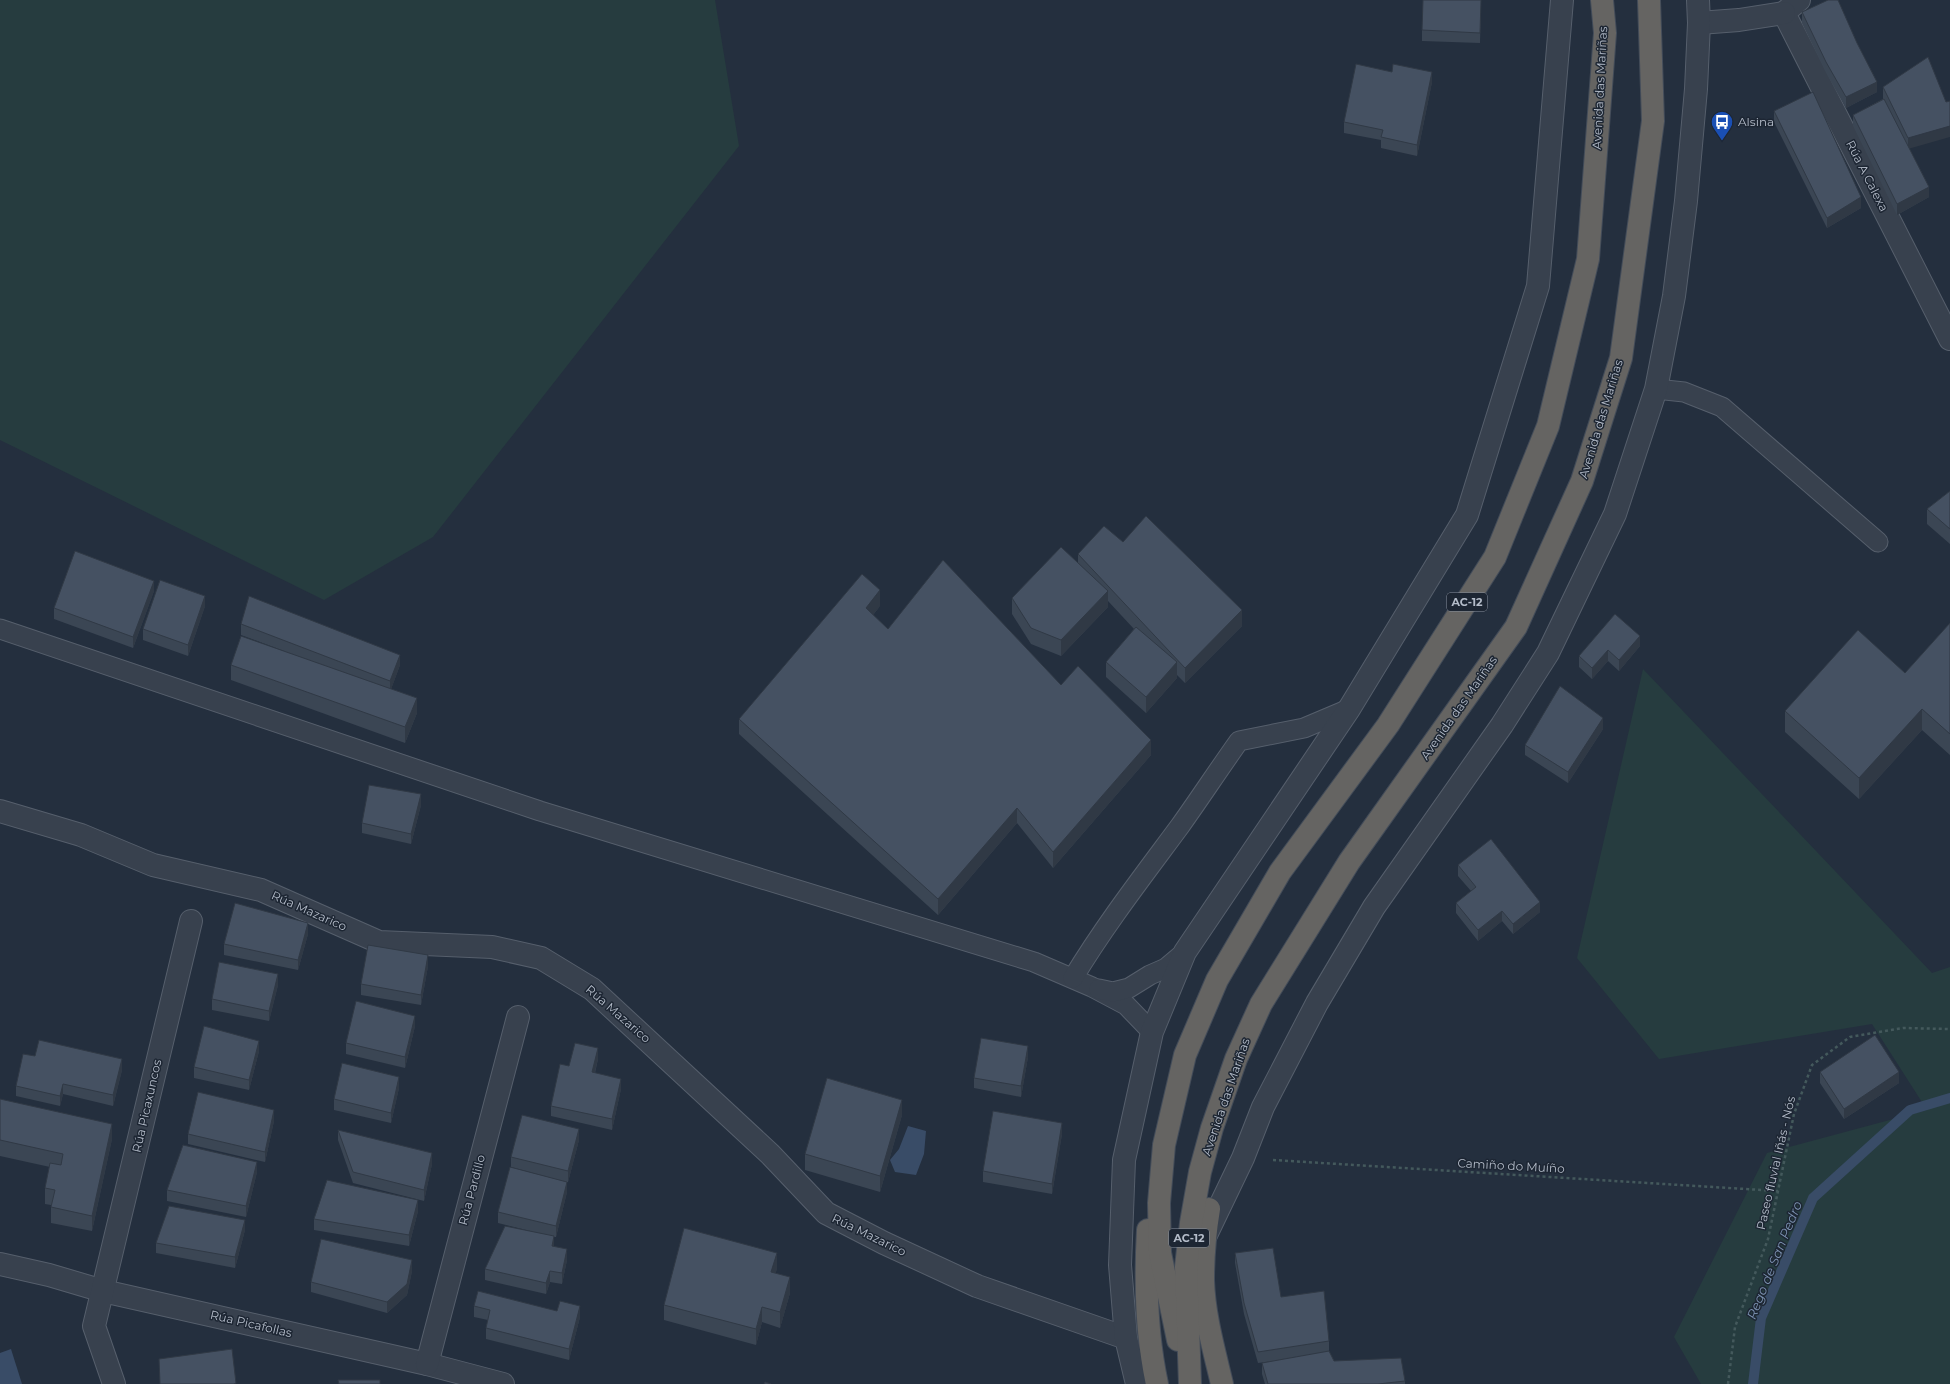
<svg xmlns="http://www.w3.org/2000/svg" width="1950" height="1384" font-family="Montserrat,sans-serif">
  <rect width="100%" height="100%" fill="#242f3e"/>
  <g fill="#263c3f">
    <polygon points="0,0 715,0 739,146 433,537 324,600 0,440"/>
    <polygon points="1643,669 1932,973 1950,967 1950,1384 1701,1384 1674,1337 1767,1153 1927,1110 1872,1024 1659,1059 1577,958"/>
  </g>
  <g fill="#394c67">
    <polygon points="908,1126 926,1131 924,1154 916,1175 895,1172 890,1160 899,1149"/>
    <polygon points="11,1349 22,1384 0,1384 0,1353"/>
  </g>
  <g fill="none" stroke-linecap="round" stroke-linejoin="round">
    <polyline stroke="#394c67" stroke-width="10" points="1753,1384 1761,1318 1813,1198 1910,1110 1950,1098"/>
    <g stroke="#565f6c" stroke-width="21">
      <g id="service">
        <polyline points="1656,389 1684,392 1722,407 1878,542"/>
        <polyline points="0,629 540,811 1034,962 1092,987 1126,1005 1152,1032"/>
        <path d="M1073,978c32,-53 70,-102 107,-152 20,-28 39,-57 59,-85l65,-13 45,-19"/>
        <polyline points="1099,989 1113,992 1129,988 1150,975 1166,968 1185,952"/>
      </g>
    </g>
    <g stroke="#565f6c" stroke-width="24">
      <g id="minor">
        <polyline points="1799,0 1784,13 1950,339"/>
        <polyline points="1699,23 1739,20 1784,13"/>
        <polyline points="0,811 81,835 153,865 261,890 379,942 492,947 541,958 592,989 770,1154 826,1213 884,1243 977,1286 1126,1338"/>
        <polyline points="1206,1235 1243,1158 1263,1107 1317,1003 1374,907 1502,725 1548,653 1615,514 1656,389 1674,296 1686,201 1696,89 1699,23 1698,0"/>
        <polyline points="0,1264 49,1275 103,1291 427,1364 503,1384"/>
        <polyline points="427,1364 518,1017"/>
        <polyline points="114,1384 94,1326 191,921"/>
        <polyline points="1137,1384 1126,1338 1120,1265 1124,1160 1152,1032 1185,952 1349,709 1467,515 1538,286 1562,0"/>
      </g>
    </g>
    <g stroke="#434c59" stroke-width="24">
      <g id="trunk">
        <path d="M1209,1209c-4,24 -6,48 -6,71 1,35 11,70 19,104"/>
        <path d="M1148,1230c-3,52 -2,103 9,154"/>
        <polyline points="1178,1340 1160,1253 1159,1203 1164,1145 1185,1055 1217,980 1280,872 1388,725 1495,557 1548,426 1588,259 1605,33 1602,0"/>
        <polyline points="1190,1384 1186,1267 1191,1223 1200,1172 1212,1128 1236,1059 1261,1004 1349,862 1516,627 1582,481 1621,358 1653,121 1649,0"/>
      </g>
    </g>
    <g stroke="#44595c" stroke-width="2.5" stroke-dasharray="3 3" stroke-linecap="butt">
      <polyline points="1273,1160 1778,1191"/>
      <polyline points="1728,1384 1735,1327 1768,1239 1794,1114 1812,1065 1850,1037 1903,1028 1950,1029"/>
    </g>
    <use href="#service" stroke="#38414e" stroke-width="19"/>
    <use href="#minor" stroke="#38414e" stroke-width="22"/>
    <use href="#trunk" stroke="#656462" stroke-width="22"/>
  </g>
  <g fill="#3b4654">
    <polygon points="1481,0 1480,43 1422,41 1422,30"/>
    <polygon points="1802,12 1877,92 1846,108 1826,73 1802,23"/>
    <polygon points="1928,57 1909,148 1929,197 1897,215 1853,126 1853,115 1883,99 1883,87"/>
    <polygon points="1392,72 1432,82 1417,156 1381,148 1381,140 1344,133 1344,122"/>
    <polygon points="1774,111 1861,208 1827,228 1774,122"/>
    <polygon points="1950,491 1950,544 1927,524 1927,509"/>
    <polygon points="1123,542 1242,626 1185,683 1177,675 1177,678 1146,713 1106,677 1106,662 1134,629 1108,601 1108,607 1061,656 1031,644 1012,614 1012,598 1078,563 1078,554"/>
    <polygon points="154,591 133,648 54,619 54,608"/>
    <polygon points="205,606 188,656 143,640 143,629"/>
    <polygon points="880,606 873,615 888,629 1061,685 1151,755 1053,868 1017,823 938,915 739,734 739,719"/>
    <polygon points="1615,614 1640,646 1619,671 1608,661 1592,679 1579,667 1579,656"/>
    <polygon points="1950,623 1950,755 1922,730 1859,799 1785,732 1785,711 1905,673"/>
    <polygon points="241,624 400,665 391,689 417,713 405,743 231,680 231,665 284,651 241,635"/>
    <polygon points="1603,729 1568,783 1525,755 1525,745"/>
    <polygon points="421,805 411,844 362,833 362,823"/>
    <polygon points="1458,865 1540,912 1513,934 1502,921 1478,941 1456,913 1456,903 1471,891 1458,876"/>
    <polygon points="308,934 298,970 224,955 224,944"/>
    <polygon points="428,966 421,1005 361,995 361,984"/>
    <polygon points="278,985 269,1021 212,1010 212,999"/>
    <polygon points="415,1026 405,1068 346,1054 346,1043"/>
    <polygon points="259,1051 249,1090 194,1078 194,1067"/>
    <polygon points="35,1056 122,1070 113,1106 63,1094 60,1106 16,1096 16,1086"/>
    <polygon points="1028,1057 1021,1097 974,1088 974,1078"/>
    <polygon points="598,1059 595,1073 621,1089 612,1130 551,1116 551,1106 569,1066"/>
    <polygon points="1820,1072 1899,1083 1844,1119 1820,1083"/>
    <polygon points="399,1088 391,1123 334,1110 334,1099"/>
    <polygon points="0,1099 112,1139 92,1231 51,1223 51,1205 45,1204 45,1188 50,1167 0,1156"/>
    <polygon points="902,1115 880,1192 805,1170 805,1154"/>
    <polygon points="274,1121 265,1162 188,1144 188,1134"/>
    <polygon points="338,1130 432,1164 424,1201 353,1183 338,1140"/>
    <polygon points="1062,1134 1052,1194 983,1182 983,1171"/>
    <polygon points="579,1140 568,1182 567,1182 567,1192 556,1237 554,1237 554,1247 567,1260 562,1284 550,1282 546,1294 485,1280 485,1269 542,1234 498,1223 498,1212 566,1182 511,1167 511,1157"/>
    <polygon points="257,1172 246,1217 167,1201 167,1190"/>
    <polygon points="418,1211 409,1246 314,1230 314,1219"/>
    <polygon points="245,1230 235,1268 156,1253 156,1243"/>
    <polygon points="1235,1253 1281,1297 1329,1341 1329,1352 1334,1361 1405,1381 1405,1384 1265,1384 1262,1374 1262,1363 1274,1361 1258,1363 1244,1314 1235,1263"/>
    <polygon points="777,1269 775,1273 790,1293 780,1328 762,1322 756,1345 664,1320 664,1305"/>
    <polygon points="412,1271 407,1295 387,1313 311,1292 311,1282"/>
    <polygon points="474,1306 580,1317 569,1360 486,1339 486,1328 488,1320 474,1317"/>
  </g>
  <g fill="#303945">
    <polygon points="1432,72 1432,82 1417,156 1417,145"/>
    <polygon points="1877,82 1877,92 1846,108 1846,97"/>
    <polygon points="1950,126 1950,137 1908,149 1908,138"/>
    <polygon points="1929,187 1929,197 1897,215 1897,204"/>
    <polygon points="1861,197 1861,208 1827,228 1827,218"/>
    <polygon points="154,581 154,591 133,648 133,637"/>
    <polygon points="880,590 880,606 866,624 866,608"/>
    <polygon points="1108,591 1108,607 1061,656 1061,640"/>
    <polygon points="205,596 205,606 188,656 188,645"/>
    <polygon points="1242,610 1242,626 1185,683 1185,668"/>
    <polygon points="1640,636 1640,646 1619,671 1619,660"/>
    <polygon points="1608,650 1608,661 1592,679 1592,668"/>
    <polygon points="400,655 400,665 390,692 390,681"/>
    <polygon points="1177,662 1177,678 1146,713 1146,697"/>
    <polygon points="417,698 417,713 405,743 405,727"/>
    <polygon points="1922,709 1922,730 1859,799 1859,778"/>
    <polygon points="1603,718 1603,729 1568,783 1568,772"/>
    <polygon points="1151,740 1151,755 1053,868 1053,852"/>
    <polygon points="421,794 421,805 411,844 411,834"/>
    <polygon points="1017,808 1017,823 938,915 938,899"/>
    <polygon points="1540,902 1540,912 1513,934 1513,924"/>
    <polygon points="1502,911 1502,921 1478,941 1478,930"/>
    <polygon points="308,923 308,934 298,970 298,960"/>
    <polygon points="428,955 428,966 421,1005 421,995"/>
    <polygon points="278,974 278,985 269,1021 269,1011"/>
    <polygon points="415,1016 415,1026 405,1068 405,1057"/>
    <polygon points="259,1041 259,1051 249,1090 249,1080"/>
    <polygon points="1028,1046 1028,1057 1021,1097 1021,1086"/>
    <polygon points="598,1048 598,1059 592,1083 592,1072"/>
    <polygon points="122,1059 122,1070 113,1106 113,1095"/>
    <polygon points="1899,1072 1899,1083 1844,1119 1844,1109"/>
    <polygon points="399,1077 399,1088 391,1123 391,1113"/>
    <polygon points="621,1079 621,1089 612,1130 612,1119"/>
    <polygon points="63,1084 63,1094 60,1106 60,1096"/>
    <polygon points="902,1100 902,1115 880,1192 880,1176"/>
    <polygon points="274,1110 274,1121 265,1162 265,1152"/>
    <polygon points="1062,1123 1062,1134 1052,1194 1052,1184"/>
    <polygon points="112,1124 112,1139 92,1231 92,1216"/>
    <polygon points="579,1129 579,1140 568,1182 568,1171"/>
    <polygon points="432,1153 432,1164 424,1201 424,1190"/>
    <polygon points="257,1162 257,1172 246,1217 246,1206"/>
    <polygon points="567,1182 567,1192 556,1237 556,1226"/>
    <polygon points="418,1200 418,1211 409,1246 409,1235"/>
    <polygon points="245,1220 245,1230 235,1268 235,1257"/>
    <polygon points="554,1236 554,1247 552,1246"/>
    <polygon points="567,1249 567,1260 562,1284 562,1273"/>
    <polygon points="777,1253 777,1269 771,1288 771,1272"/>
    <polygon points="412,1260 412,1271 407,1295 387,1313 387,1302"/>
    <polygon points="550,1271 550,1282 546,1294 546,1283"/>
    <polygon points="790,1277 790,1293 780,1328 780,1312"/>
    <polygon points="580,1306 580,1317 569,1360 569,1349"/>
    <polygon points="762,1307 762,1322 756,1345 756,1329"/>
  </g>
  <g fill="#455162" stroke="#303945">
    <polygon points="1423,0 1481,0 1480,33 1422,30"/>
    <polygon points="1828,0 1838,0 1857,43 1877,82 1846,97 1826,62 1802,12"/>
    <polygon points="1928,57 1946,102 1950,101 1950,126 1908,138 1883,87"/>
    <polygon points="1356,64 1392,72 1393,64 1432,72 1417,145 1381,137 1383,130 1344,122"/>
    <polygon points="1813,92 1861,197 1827,218 1774,111"/>
    <polygon points="1884,99 1929,187 1897,204 1853,115"/>
    <polygon points="1950,491 1950,529 1927,509"/>
    <polygon points="1146,516 1242,610 1185,668 1078,554 1104,526 1123,542"/>
    <polygon points="1061,547 1108,591 1061,640 1031,628 1012,598"/>
    <polygon points="75,551 154,581 133,637 54,608"/>
    <polygon points="943,560 1061,685 1078,666 1151,740 1053,852 1017,808 938,899 739,719 862,574 880,590 866,608 888,629"/>
    <polygon points="160,580 205,596 188,645 143,629"/>
    <polygon points="249,596 400,655 390,681 241,624"/>
    <polygon points="1615,614 1640,636 1619,660 1608,650 1592,668 1579,656"/>
    <polygon points="1950,623 1950,734 1922,709 1859,778 1785,711 1858,630 1905,673"/>
    <polygon points="1136,627 1177,662 1146,697 1106,662"/>
    <polygon points="241,636 417,698 405,727 231,665"/>
    <polygon points="1560,686 1603,718 1568,772 1525,745"/>
    <polygon points="369,785 421,794 411,834 362,823"/>
    <polygon points="1491,839 1540,902 1513,924 1502,911 1478,930 1456,903 1476,887 1458,865"/>
    <polygon points="235,903 308,923 298,960 224,944"/>
    <polygon points="368,945 428,955 421,995 361,984"/>
    <polygon points="219,962 278,974 269,1011 212,999"/>
    <polygon points="356,1001 415,1016 405,1057 346,1043"/>
    <polygon points="204,1026 259,1041 249,1080 194,1067"/>
    <polygon points="1875,1035 1899,1072 1844,1109 1820,1072"/>
    <polygon points="981,1038 1028,1046 1021,1086 974,1078"/>
    <polygon points="39,1040 122,1059 113,1095 63,1084 60,1096 16,1086 23,1054 35,1056"/>
    <polygon points="575,1043 598,1048 592,1072 621,1079 612,1119 551,1106 560,1064 569,1066"/>
    <polygon points="342,1063 399,1077 391,1113 334,1099"/>
    <polygon points="827,1078 902,1100 880,1176 805,1154"/>
    <polygon points="198,1092 274,1110 265,1152 188,1134"/>
    <polygon points="0,1099 112,1124 92,1216 51,1207 55,1190 45,1188 50,1163 61,1165 63,1154 0,1140"/>
    <polygon points="993,1111 1062,1123 1052,1184 983,1171"/>
    <polygon points="522,1115 579,1129 568,1171 511,1157"/>
    <polygon points="338,1130 432,1153 424,1190 353,1172"/>
    <polygon points="183,1145 257,1162 246,1206 167,1190"/>
    <polygon points="510,1167 567,1182 556,1226 498,1212"/>
    <polygon points="327,1180 418,1200 409,1235 314,1219"/>
    <polygon points="169,1206 245,1220 235,1257 156,1243"/>
    <polygon points="505,1226 554,1236 552,1246 567,1249 562,1273 550,1271 546,1283 485,1269"/>
    <polygon points="684,1228 777,1253 771,1272 790,1277 780,1312 762,1307 756,1329 664,1305"/>
    <polygon points="321,1239 412,1260 407,1284 387,1302 311,1282"/>
    <polygon points="1273,1248 1281,1297 1324,1291 1329,1341 1258,1352 1244,1303 1235,1253"/>
    <polygon points="478,1291 557,1311 560,1301 580,1306 569,1349 486,1328 490,1310 474,1306"/>
    <polygon points="232,1349 236,1383 234,1384 160,1384 159,1359"/>
    <polygon points="1329,1351 1334,1361 1401,1358 1405,1381 1378,1384 1268,1384 1262,1363"/>
    <polygon points="338,1380 380,1380 380,1384 339,1384"/>
    <polygon points="765,1382 771,1384 764,1384"/>
  </g>
  <defs>
    <g id="bus-pin" transform="scale(1.15)"><path d="M0 17L-7.5 6A9.5 9.5 0 1 1 7.5 6Z" fill="#1a4fb4" stroke="#1d2633"/><path d="M-5-6H5V4H4V6H2V4H-2V6H-4V4H-5ZM-3.5-4V0h7V-4ZM-3.5 1.2v1.5H-2V1.2ZM2 1.2v1.5H3.5V1.2Z" fill="#fff"/></g>
  </defs>
  <g fill-rule="evenodd">
    <use href="#bus-pin" x="1722" y="122"/>
  </g>
  <g text-anchor="middle" stroke-width="3" stroke-linejoin="round" paint-order="stroke">
    <g fill="#1d2633" stroke="#878f9c" stroke-width="1">
      <rect x="1447" y="593" width="40" height="18" rx="3"/>
      <rect x="1169" y="1229" width="40" height="18" rx="3"/>
    </g>
    <g font-size="11" font-weight="bold" fill="#b4bcc9">
      <text x="1467" y="606">AC-12</text>
      <text x="1189" y="1242">AC-12</text>
    </g>
    <g font-size="12" fill="#b4bcc9" stroke="#1d2633">
      <text transform="translate(1600 88) rotate(-87)" y="4">Avenida das Mariñas</text>
      <text transform="translate(1867 176) rotate(63)" y="4">Rúa A Calexa</text>
      <text transform="translate(1601 419) rotate(-73)" y="4">Avenida das Mariñas</text>
      <text transform="translate(1459 708) rotate(-55)" y="4">Avenida das Mariñas</text>
      <text transform="translate(309 911) rotate(24)" y="4">Rúa Mazarico</text>
      <text transform="translate(618 1014) rotate(41)" y="4">Rúa Mazarico</text>
      <text transform="translate(1226 1097) rotate(-71)" y="4">Avenida das Mariñas</text>
      <text transform="translate(147 1106) rotate(-77)" y="4">Rúa Picaxuncos</text>
      <text transform="translate(1776 1163) rotate(-77)" y="4">Paseo fluvial Iñás - Nós</text>
      <text transform="translate(1511 1166) rotate(3)" y="4">Camiño do Muíño</text>
      <text transform="translate(472 1190) rotate(-75)" y="4">Rúa Pardillo</text>
      <text transform="translate(869 1235) rotate(26)" y="4">Rúa Mazarico</text>
      <text transform="translate(251 1324) rotate(13)" y="4">Rúa Picafollas</text>
    </g>
    <g font-size="12" fill="#b4bcc9" stroke="#1d2633" text-anchor="start">
      <text x="1738" y="126">Alsina</text>
    </g>
    <g font-size="13" font-style="italic" fill="#7c92b1" stroke="#1d2633">
      <text transform="translate(1774 1260) rotate(-68)" y="5">Rego de San Pedro</text>
    </g>
  </g>
</svg>
